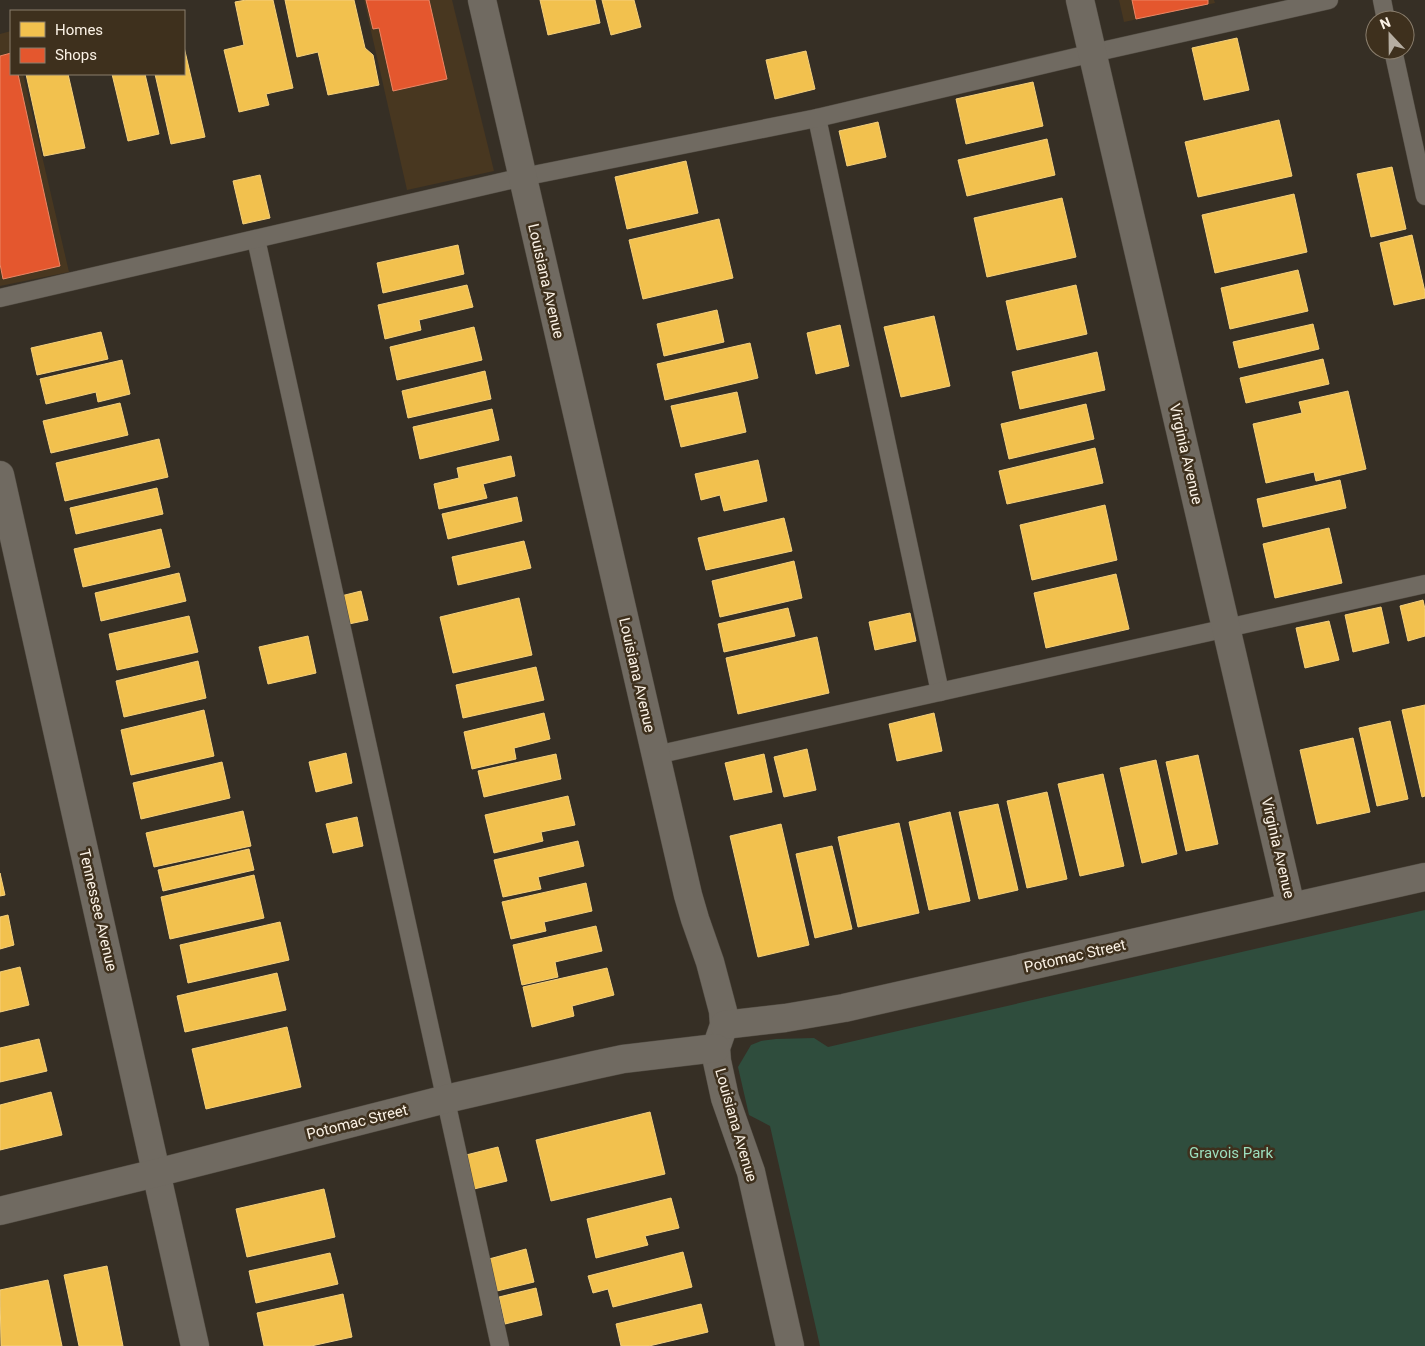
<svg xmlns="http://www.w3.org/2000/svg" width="1425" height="1346" font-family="Roboto,sans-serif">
  <rect width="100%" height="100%" fill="#362f25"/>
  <g fill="#483720">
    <polygon points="364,0 452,0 494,171 407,190"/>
    <polygon points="1119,0 1214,0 1215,3 1124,22"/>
    <polygon points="11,31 11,74 23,74 69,272 0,286 0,34"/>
  </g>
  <polygon fill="#2f4d3d" points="1425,910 1425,1346 820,1346 770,1126 749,1115 738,1067 751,1045 761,1041 776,1039 814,1038 828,1047"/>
  <g fill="#f2c14e" stroke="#f5d07c">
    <polygon points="246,0 273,0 293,88 266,94 269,105 239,112 224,50 244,45 235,2"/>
    <polygon points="285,0 354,0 365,48 373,55 379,85 328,95 318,52 297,57"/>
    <polygon points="540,0 595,0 600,23 548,35"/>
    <polygon points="602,0 634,0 641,27 611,35"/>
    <polygon points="1237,38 1249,90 1204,100 1192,48"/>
    <polygon points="184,47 205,137 171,144 155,74 184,74"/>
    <polygon points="806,51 815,89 775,99 766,60"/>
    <polygon points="26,74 68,74 85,148 44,156"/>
    <polygon points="112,74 145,74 159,134 128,141"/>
    <polygon points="1033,82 1043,126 966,144 956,99"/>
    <polygon points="1279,120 1292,176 1198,197 1185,142"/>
    <polygon points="878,122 886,157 847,166 839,131"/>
    <polygon points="1047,139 1055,175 967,196 958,160"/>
    <polygon points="686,161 698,213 627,229 615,177"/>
    <polygon points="1392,167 1406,229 1371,237 1357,174"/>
    <polygon points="260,175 270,218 243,224 233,181"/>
    <polygon points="1294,194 1307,252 1215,273 1202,215"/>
    <polygon points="1062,198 1076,257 987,277 974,218"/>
    <polygon points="719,219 733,278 643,299 629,240"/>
    <polygon points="1412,235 1425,292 1425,298 1394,305 1380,243"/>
    <polygon points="458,245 464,274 383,293 377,263"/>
    <polygon points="1298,270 1308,311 1230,329 1221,288"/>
    <polygon points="467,285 473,307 419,320 421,330 385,339 378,305"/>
    <polygon points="1076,285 1087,334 1017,350 1006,301"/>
    <polygon points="717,310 724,342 664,356 657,324"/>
    <polygon points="934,316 950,386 901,397 884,327"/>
    <polygon points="1313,324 1319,349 1239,368 1233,342"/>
    <polygon points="840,325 849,366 816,374 807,333"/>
    <polygon points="474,327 482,360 397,380 390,347"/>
    <polygon points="101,332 108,359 37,375 31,348"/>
    <polygon points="750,343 758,378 665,400 657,364"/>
    <polygon points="1097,352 1105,390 1020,409 1012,372"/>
    <polygon points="1323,359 1329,384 1246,403 1240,378"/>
    <polygon points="122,360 130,394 98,402 96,392 46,404 40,379"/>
    <polygon points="485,371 491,399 408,418 402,391"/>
    <polygon points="1348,391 1366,469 1316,481 1314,472 1266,483 1253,424 1302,413 1299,402"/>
    <polygon points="737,392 746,432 681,447 671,406"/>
    <polygon points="120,403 128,435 51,453 43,421"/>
    <polygon points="1086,404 1094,439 1009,459 1001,424"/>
    <polygon points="492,409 499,440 420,459 413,427"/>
    <polygon points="159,439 168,477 65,501 56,463"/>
    <polygon points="1095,448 1103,483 1007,504 999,471"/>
    <polygon points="511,456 515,476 483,484 487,498 439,509 434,484 459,478 457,468"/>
    <polygon points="758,460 767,501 724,511 720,495 701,500 695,474"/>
    <polygon points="1340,480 1346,508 1263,527 1257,499"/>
    <polygon points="157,488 163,514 76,534 70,508"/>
    <polygon points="517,497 522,521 448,539 442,514"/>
    <polygon points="1105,505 1117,560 1032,580 1020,525"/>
    <polygon points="784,518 792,551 706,570 698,538"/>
    <polygon points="1329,528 1342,583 1275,598 1263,544"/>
    <polygon points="161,529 170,567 83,587 74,549"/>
    <polygon points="524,541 531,568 458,585 452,557"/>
    <polygon points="794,561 802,598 720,617 712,581"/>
    <polygon points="179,573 186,601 101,621 95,593"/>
    <polygon points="1116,574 1129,629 1046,648 1034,593"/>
    <polygon points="361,591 368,620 344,625 337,597"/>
    <polygon points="519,598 532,655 453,673 440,617"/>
    <polygon points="1423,600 1425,609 1425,636 1408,641 1400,606"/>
    <polygon points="1381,607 1389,643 1353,652 1345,615"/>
    <polygon points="788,608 795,636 724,652 718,624"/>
    <polygon points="910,613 916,641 875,650 869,622"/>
    <polygon points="189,616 198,652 117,670 109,634"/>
    <polygon points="1329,621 1339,660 1305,668 1296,628"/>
    <polygon points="308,636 316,673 268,684 259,647"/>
    <polygon points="817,637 829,693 738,714 726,658"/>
    <polygon points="198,661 206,698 124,717 116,681"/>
    <polygon points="536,667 544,700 463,718 456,685"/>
    <polygon points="1425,705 1425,796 1422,797 1402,710"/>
    <polygon points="204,710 214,756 131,775 121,730"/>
    <polygon points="544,713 550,739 514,748 516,759 472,769 464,732"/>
    <polygon points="934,713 942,751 897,761 889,724"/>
    <polygon points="1390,721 1408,799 1377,806 1359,728"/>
    <polygon points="1353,738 1370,812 1317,824 1300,750"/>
    <polygon points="807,749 816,790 784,797 774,757"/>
    <polygon points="346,753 352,783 316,792 309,762"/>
    <polygon points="556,754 561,779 484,797 478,771"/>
    <polygon points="764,754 772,792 734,800 725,763"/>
    <polygon points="1198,755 1218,844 1186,851 1166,762"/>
    <polygon points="1156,760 1177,854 1142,863 1120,768"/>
    <polygon points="222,762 230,798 141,819 133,783"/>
    <polygon points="1103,774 1124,866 1080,876 1058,784"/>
    <polygon points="1047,792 1067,879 1027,888 1007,801"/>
    <polygon points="568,796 575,825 541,832 543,841 494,853 485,815"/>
    <polygon points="998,804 1018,890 979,899 959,812"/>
    <polygon points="243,811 251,846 154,867 146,833"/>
    <polygon points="950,812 970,901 929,910 909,822"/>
    <polygon points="357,817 363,846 333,853 326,824"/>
    <polygon points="899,823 919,913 858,927 838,837"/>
    <polygon points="781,824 809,945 758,957 730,836"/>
    <polygon points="578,841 584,866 538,877 541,889 503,897 494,860"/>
    <polygon points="832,846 852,929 815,938 796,854"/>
    <polygon points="249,849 254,870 163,891 158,870"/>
    <polygon points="0,873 5,895 0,896"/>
    <polygon points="254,875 264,918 170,939 161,897"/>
    <polygon points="586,883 592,911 544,922 546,931 511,939 502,902"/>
    <polygon points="8,915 14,945 0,949 0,917"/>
    <polygon points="280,922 289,960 188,983 180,945"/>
    <polygon points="596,926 602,951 555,962 558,977 522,985 513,945"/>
    <polygon points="20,967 29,1005 0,1012 0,972"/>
    <polygon points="607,968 614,995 572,1006 574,1016 532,1027 523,987"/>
    <polygon points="277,973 286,1010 185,1032 177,996"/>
    <polygon points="287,1027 301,1087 206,1109 192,1049"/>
    <polygon points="39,1039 47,1071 0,1082 0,1048"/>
    <polygon points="51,1092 62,1135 0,1150 0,1105"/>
    <polygon points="650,1112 665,1174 551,1201 536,1140"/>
    <polygon points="498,1147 507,1181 474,1189 466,1155"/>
    <polygon points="324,1189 335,1237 247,1257 236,1209"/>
    <polygon points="671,1198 679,1228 645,1236 648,1245 596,1258 587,1219"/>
    <polygon points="526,1249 534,1282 497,1291 489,1259"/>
    <polygon points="683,1252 692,1287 613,1307 608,1289 593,1293 588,1276"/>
    <polygon points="330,1253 338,1284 256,1303 249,1271"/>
    <polygon points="107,1266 123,1346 79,1346 64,1275"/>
    <polygon points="48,1280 62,1346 1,1346 0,1290"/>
    <polygon points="536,1288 542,1315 505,1324 499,1297"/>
    <polygon points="343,1294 352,1337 311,1346 264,1346 257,1313"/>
    <polygon points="701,1304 708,1332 649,1346 621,1346 616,1324"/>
  </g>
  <g fill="#e4572e" stroke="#eb8665">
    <polygon points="366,0 429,0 447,79 393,91 379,28 373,29"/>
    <polygon points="1132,0 1208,0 1208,4 1136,19"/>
    <polygon points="11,53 11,74 18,74 60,266 3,279 0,264 0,56"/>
  </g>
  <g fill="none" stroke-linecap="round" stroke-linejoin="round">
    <g stroke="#514b42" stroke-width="19">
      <g id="lane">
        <polyline points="1382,0 1386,20"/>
        <polyline points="1393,50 1425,196"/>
        <polyline points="817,118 940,692"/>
        <polyline points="256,239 500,1346"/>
        <polyline points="0,298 523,177 817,118 1093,53 1329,0"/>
        <polyline points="656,755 1425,584"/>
      </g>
    </g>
    <g stroke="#514b42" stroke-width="29">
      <g id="street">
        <polyline points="482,0 688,895 695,919 710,962 723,1011 724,1025 716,1048 717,1061 725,1098 751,1172 790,1346"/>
        <polyline points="1080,0 1291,907"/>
        <polyline points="0,475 195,1346"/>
        <polyline points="724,1025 785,1018 844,1008 1425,877"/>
        <polyline points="0,1211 156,1173 446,1099 595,1065 623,1059 716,1048"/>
      </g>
    </g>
    <use href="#lane" stroke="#706a61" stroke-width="18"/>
    <use href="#street" stroke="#706a61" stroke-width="28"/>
  </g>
  <g text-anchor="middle" stroke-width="5" stroke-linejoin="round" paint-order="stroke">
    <g font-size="15" fill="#fbf2e6" stroke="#3e301d">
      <text transform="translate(546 281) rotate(77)" y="5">Louisiana Avenue</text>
      <text transform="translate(1186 454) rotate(77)" y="5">Virginia Avenue</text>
      <text transform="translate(637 675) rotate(77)" y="5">Louisiana Avenue</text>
      <text transform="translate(1278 848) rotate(77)" y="5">Virginia Avenue</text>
      <text transform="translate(98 910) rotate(77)" y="5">Tennessee Avenue</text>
      <text transform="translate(1075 956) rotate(-13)" y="5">Potomac Street</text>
      <text transform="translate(357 1122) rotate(-14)" y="5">Potomac Street</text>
      <text transform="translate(736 1125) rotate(74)" y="5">Louisiana Avenue</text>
    </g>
    <g font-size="15" fill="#9cdfbe" stroke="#3e301d">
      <text x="1231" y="1158">Gravois Park</text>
    </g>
  </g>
  <rect x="10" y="10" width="175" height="65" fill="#3e301d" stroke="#8a7e6d"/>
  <rect x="20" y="22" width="25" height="15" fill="#f2c14e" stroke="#8a7e6d"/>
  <text x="55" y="35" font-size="15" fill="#fbf2e6">Homes</text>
  <rect x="20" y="48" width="25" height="15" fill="#e4572e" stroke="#8a7e6d"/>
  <text x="55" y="60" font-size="15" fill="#fbf2e6">Shops</text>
  <g transform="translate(1390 35) rotate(338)"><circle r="24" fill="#3e301d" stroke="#8a7e6d"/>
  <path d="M0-4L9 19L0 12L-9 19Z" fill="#b6aea2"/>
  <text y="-8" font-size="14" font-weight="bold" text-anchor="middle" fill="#fbf2e6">N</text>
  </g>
</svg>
